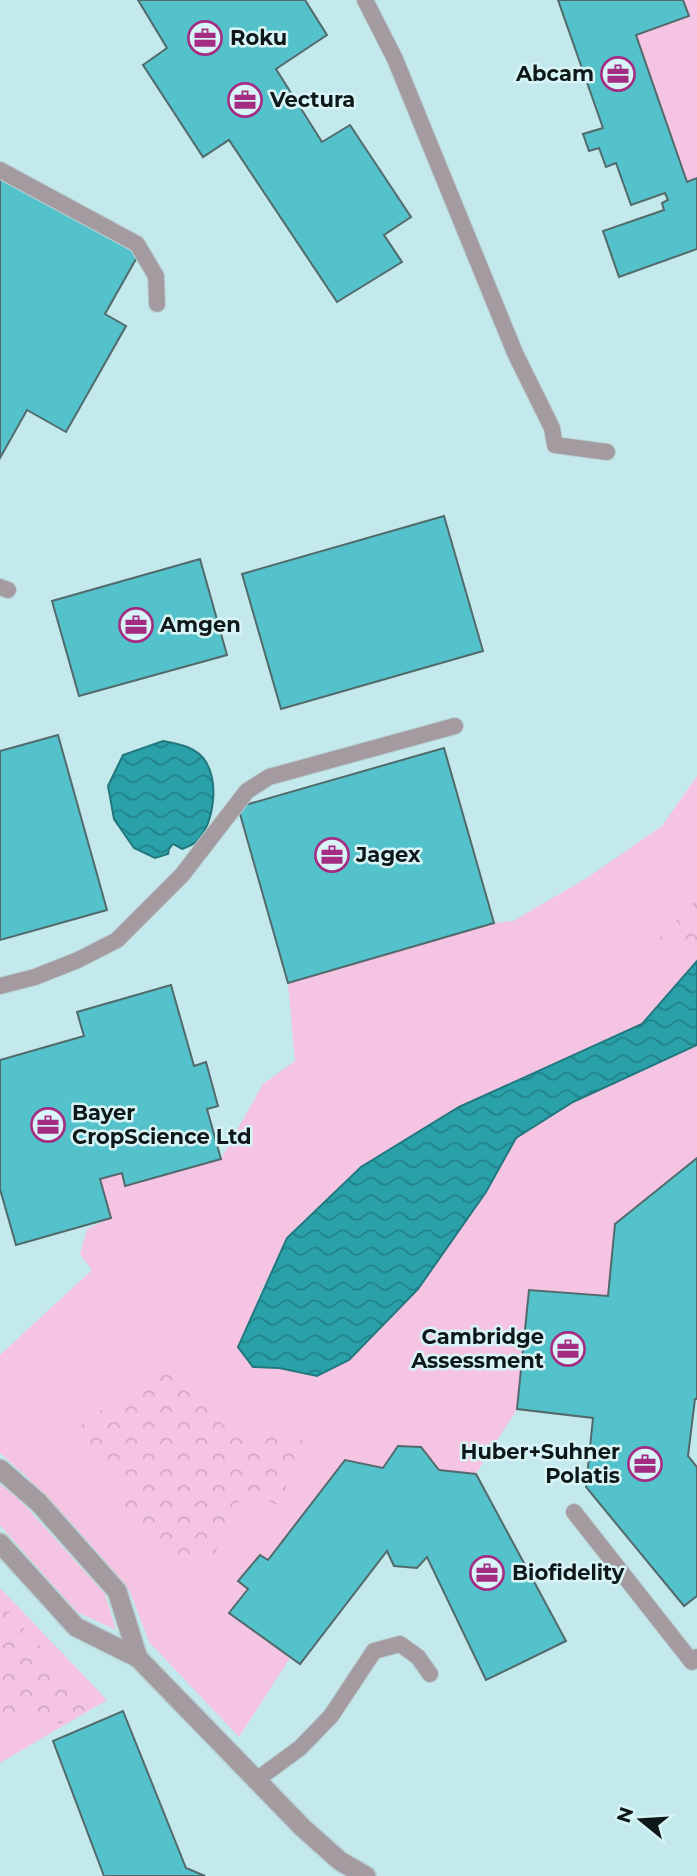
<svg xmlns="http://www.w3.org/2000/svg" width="697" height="1876" font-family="Montserrat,sans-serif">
  <defs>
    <pattern id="forest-crowns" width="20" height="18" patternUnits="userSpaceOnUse" patternTransform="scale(1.75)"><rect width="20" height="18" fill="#f5c4e2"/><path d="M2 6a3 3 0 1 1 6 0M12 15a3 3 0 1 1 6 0" fill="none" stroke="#d1a8c1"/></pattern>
    <pattern id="water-waves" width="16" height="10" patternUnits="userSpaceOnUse" patternTransform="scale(1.75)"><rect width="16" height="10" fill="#2aa1a9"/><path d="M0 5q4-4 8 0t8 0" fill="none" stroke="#228289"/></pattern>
  </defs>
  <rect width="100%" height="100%" fill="#d8f4f6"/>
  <rect fill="#c4e9ec" x="0" y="0" width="697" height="1876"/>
  <g fill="#f5c4e2">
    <polygon points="683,0 697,0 697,178 687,182 636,35 689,16"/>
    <polygon points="697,776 697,961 642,1024 459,1107 361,1167 287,1238 258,1298 253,1367 279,1368 486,1192 516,1138 573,1102 697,1045 697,1158 615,1224 608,1296 529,1290 517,1409 476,1474 439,1470 421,1447 398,1446 383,1468 345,1460 268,1560 260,1555 239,1581 248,1589 230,1613 290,1658 239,1737 149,1642 130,1592 27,1477 0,1453 0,1355 92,1270 80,1254 87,1229 111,1218 100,1179 122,1173 221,1159 263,1084 295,1061 288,983 494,923 513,921 587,878 662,826"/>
    <polygon points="0,1485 17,1497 105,1594 116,1630 77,1612 0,1525"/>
    <polygon points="0,1588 107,1700 0,1763"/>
  </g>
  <g fill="url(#forest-crowns)">
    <polygon points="697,899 697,947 690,955 659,938"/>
    <polygon points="170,1357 223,1425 303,1440 279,1506 244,1490 214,1556 180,1568 126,1520 120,1480 74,1431"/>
    <polygon points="9,1611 93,1706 60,1724 20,1711 0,1727 0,1613"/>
  </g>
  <g fill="url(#water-waves)" stroke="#22787e" stroke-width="2">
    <path d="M163,741c16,3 34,6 43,21 13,22 8,61 -9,79 -4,4 -10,6 -15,8l-9,-5 -4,5 -1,5 -13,4 -21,-10 -20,-29 -6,-33 15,-31z"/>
    <polygon points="697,961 697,1045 573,1102 516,1138 486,1192 418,1289 349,1360 317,1376 279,1368 253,1367 238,1347 287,1238 361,1167 459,1107 642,1024"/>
  </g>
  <g fill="#54c2cb" stroke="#526a6c" stroke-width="2">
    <polygon points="138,0 305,0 327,35 276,69 322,142 350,125 411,217 384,235 402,262 337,302 229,140 203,157 143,65 167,48"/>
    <polygon points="558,0 683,0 689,16 636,35 687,182 697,178 697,249 619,277 603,231 664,210 662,203 668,200 665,193 631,205 616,163 606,167 599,148 589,151 583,134 603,128"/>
    <polygon points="0,173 140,252 105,314 126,326 66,432 27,410 0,458"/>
    <polygon points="444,516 483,651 281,709 242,574"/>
    <polygon points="200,559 227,655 79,696 52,601"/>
    <polygon points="58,735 107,910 0,940 0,751"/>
    <polygon points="444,748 494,923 288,983 238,807"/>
    <polygon points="171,985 194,1066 206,1062 218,1106 207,1109 221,1159 125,1186 122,1173 100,1179 111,1218 16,1245 0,1189 0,1060 84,1036 77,1012"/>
    <polygon points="697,1158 697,1399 695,1399 688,1456 697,1467 697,1596 684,1606 586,1487 593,1418 517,1409 529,1290 608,1296 615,1224"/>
    <polygon points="398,1446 421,1447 439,1470 476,1474 566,1641 486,1680 427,1557 417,1568 394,1566 387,1551 300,1664 229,1613 248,1589 238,1581 260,1555 268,1560 345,1460 383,1468"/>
    <polygon points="123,1711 186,1868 205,1876 104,1876 53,1741"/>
  </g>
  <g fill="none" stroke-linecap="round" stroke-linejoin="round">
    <g stroke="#b8d1d3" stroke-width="18">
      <g id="service">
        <polyline points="365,0 395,59 515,353 552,428 555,445 607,452"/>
        <polyline points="0,170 137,244 156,276 157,304"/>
        <polyline points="0,587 8,590"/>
        <polyline points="0,986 35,977 78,960 117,940 182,875 247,791 269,777 455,726"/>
        <polyline points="574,1512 692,1662 697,1657"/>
        <polyline points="255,1781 300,1748 331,1716 374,1651 400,1644 418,1657 430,1674"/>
      </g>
    </g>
    <g stroke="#b8d1d3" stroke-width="22">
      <g id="minor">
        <polyline points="0,1469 39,1503 117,1591 138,1658"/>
        <polyline points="0,1543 76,1627 138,1658 303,1828 340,1861 366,1876"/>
      </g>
    </g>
    <use href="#service" stroke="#a49ba0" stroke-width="16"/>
    <use href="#minor" stroke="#a49ba0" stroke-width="19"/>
  </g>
  <defs>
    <g id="office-ring" transform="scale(1.75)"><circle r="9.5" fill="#d8f4f6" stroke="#a42c83" stroke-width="1.5"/><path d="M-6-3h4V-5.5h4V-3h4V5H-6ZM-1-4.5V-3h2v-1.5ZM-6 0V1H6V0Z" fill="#a42c83"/></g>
  </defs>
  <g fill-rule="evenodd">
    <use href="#office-ring" x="205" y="38"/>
    <use href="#office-ring" x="618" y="74"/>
    <use href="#office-ring" x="245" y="100"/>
    <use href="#office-ring" x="136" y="625"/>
    <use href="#office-ring" x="332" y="855"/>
    <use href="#office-ring" x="48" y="1125"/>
    <use href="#office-ring" x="568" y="1349"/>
    <use href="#office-ring" x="645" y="1464"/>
    <use href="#office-ring" x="487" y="1573"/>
  </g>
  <g text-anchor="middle" stroke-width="5" stroke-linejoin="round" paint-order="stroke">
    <g font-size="21" font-weight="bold" fill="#0e1819" stroke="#d8f4f6" text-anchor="start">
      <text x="230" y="45">Roku</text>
      <text x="594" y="81" text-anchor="end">Abcam</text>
      <text x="270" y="107">Vectura</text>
      <text x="160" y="632">Amgen</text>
      <text x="356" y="862">Jagex</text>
      <text x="72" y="1120">Bayer<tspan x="72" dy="24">CropScience Ltd</tspan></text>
      <text x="544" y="1344" text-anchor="end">Cambridge<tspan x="544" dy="24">Assessment</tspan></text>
      <text x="620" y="1459" text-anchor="end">Huber+Suhner<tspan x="620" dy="24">Polatis</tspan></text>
      <text x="512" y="1580">Biofidelity</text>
    </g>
  </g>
  <g transform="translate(641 1820) rotate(288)" stroke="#d8f4f6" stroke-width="5" paint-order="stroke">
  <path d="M0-5L12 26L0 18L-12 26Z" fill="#0e1819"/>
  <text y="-10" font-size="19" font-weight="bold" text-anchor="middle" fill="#0e1819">N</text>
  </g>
</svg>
